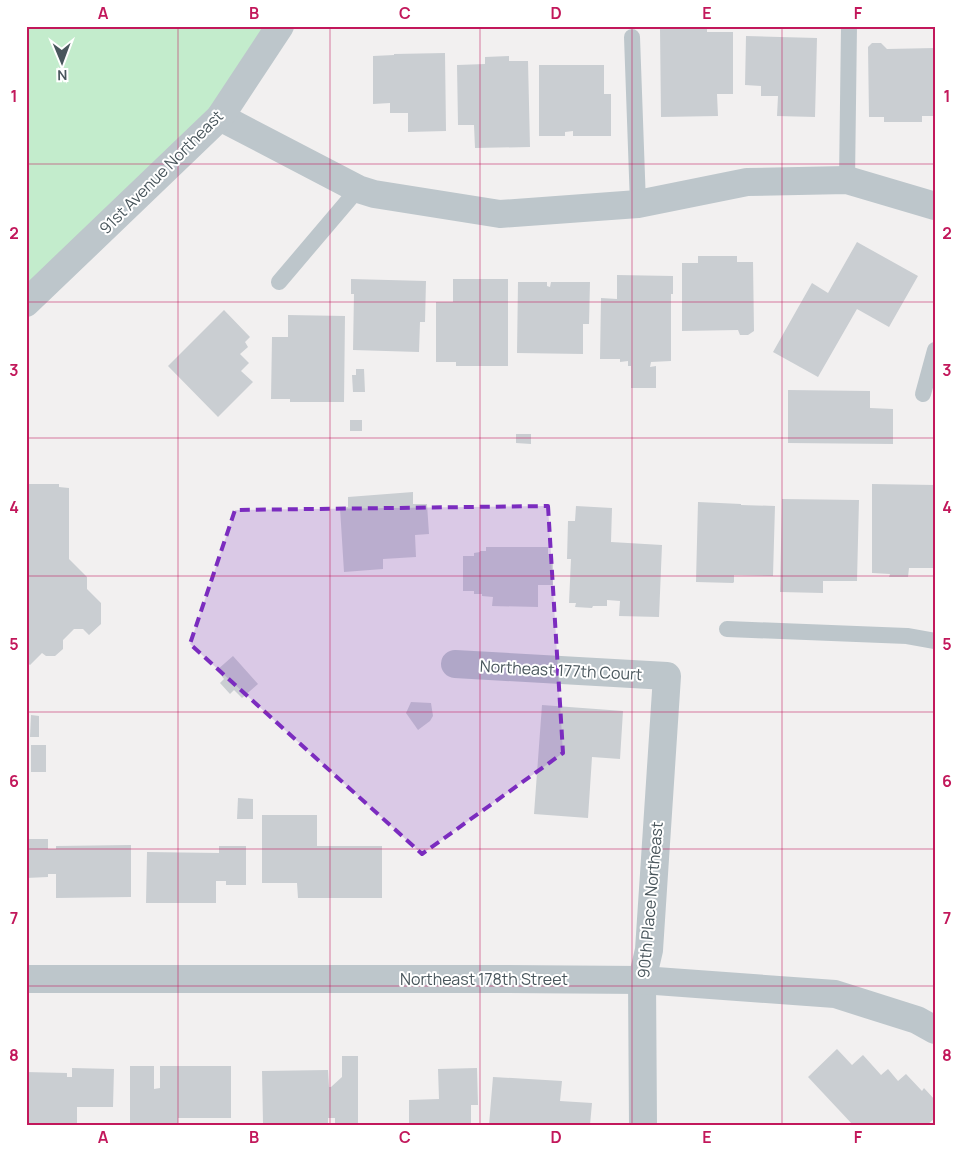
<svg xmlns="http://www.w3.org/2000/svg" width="961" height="1151" font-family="Manrope,sans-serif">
  <rect width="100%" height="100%" fill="#f2f0f0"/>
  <polygon fill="#c3eccc" points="26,26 280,26 220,117 26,303"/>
  <g fill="#caced2">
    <polygon points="683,26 707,26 707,32 733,32 733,94 717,94 718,116 661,117 660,29 683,29"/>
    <polygon points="746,36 817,38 815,117 777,116 778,96 761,96 761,86 745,85"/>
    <polygon points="872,43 881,43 887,49 935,48 935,116 922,116 922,122 884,122 884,117 869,117 868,47"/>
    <polygon points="445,53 446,131 408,132 408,113 390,113 390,103 373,104 373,56 394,55 394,54"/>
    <polygon points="509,56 509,61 528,61 530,147 475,148 474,125 458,125 457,65 485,64 485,57"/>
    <polygon points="539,65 604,65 604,94 611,94 611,136 573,136 573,131 565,132 565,136 539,136"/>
    <polygon points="857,242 918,276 889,327 857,309 818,377 773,352 812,283 828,293"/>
    <polygon points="698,256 737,256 737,262 753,262 754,331 748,335 740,335 738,330 682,331 682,263 698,263"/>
    <polygon points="617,275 673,276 673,294 671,294 671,361 651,362 650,367 656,366 656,388 631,388 631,366 628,366 628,361 620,362 620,359 600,359 601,298 617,299"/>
    <polygon points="351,279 426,281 425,322 420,322 419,352 353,350 354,294 351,294"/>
    <polygon points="453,279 508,279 508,366 456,366 456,362 436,362 436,302 453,302"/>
    <polygon points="518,282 547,282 547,286 550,287 551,282 590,282 589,324 583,324 583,354 517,353"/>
    <polygon points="224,310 250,337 245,342 248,347 240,354 249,363 241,371 253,382 218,417 168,366"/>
    <polygon points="288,315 345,316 344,402 290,402 290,399 271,399 272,337 288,337"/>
    <polygon points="356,369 364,369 365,392 353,392 352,375 356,375"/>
    <polygon points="788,390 870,391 870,408 893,409 893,444 788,443"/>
    <rect x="350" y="420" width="12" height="11"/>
    <polygon points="516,434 531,434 531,444 516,443"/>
    <polygon points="28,484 59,484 59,487 69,488 69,559 87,577 87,589 101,603 101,624 89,635 83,629 74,629 63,640 63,649 55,656 46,656 42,653 30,665 26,662 26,487 28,487"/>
    <polygon points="872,484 935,485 935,568 909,568 908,577 889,577 890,574 872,573"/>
    <polygon points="413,492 413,504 427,504 429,534 415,535 416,557 383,559 383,569 344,572 340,508 348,507 348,497"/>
    <polygon points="782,499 859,500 857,581 823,581 823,593 780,592"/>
    <polygon points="698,502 741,504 741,505 775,506 773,576 734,575 734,582 733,583 696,582"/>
    <polygon points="576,506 612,508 611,542 662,545 659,617 619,616 620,601 607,600 607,606 593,606 592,608 575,607 576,603 569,603 571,559 567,559 568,521 575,521"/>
    <polygon points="486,547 548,547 548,554 553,554 553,585 538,585 538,607 492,606 493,597 482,596 482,594 474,594 474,591 463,591 463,556 474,556 474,553 480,552 480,551 486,551"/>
    <polygon points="233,656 258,684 242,698 234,690 230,694 220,683 224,679 217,670"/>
    <polygon points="411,702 431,703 433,716 430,721 418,730 406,713"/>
    <polygon points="542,705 623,711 620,759 592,757 588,818 534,814"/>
    <polygon points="31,715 39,716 39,737 30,737"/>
    <rect x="31" y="745" width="15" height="27"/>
    <polygon points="238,798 253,799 253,819 237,819"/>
    <polygon points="262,815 317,815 317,846 382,846 382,898 298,898 297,883 262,883"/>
    <polygon points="26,839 48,839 48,849 56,849 56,846 131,845 131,897 56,898 56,874 48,874 48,877 26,878"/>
    <polygon points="219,846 246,846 246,885 226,885 226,881 216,881 216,903 146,903 147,852 219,853"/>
    <polygon points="837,1049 852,1065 863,1055 881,1075 888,1069 898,1081 906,1074 922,1091 924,1088 935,1100 935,1118 927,1125 853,1125 808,1077"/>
    <polygon points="342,1056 358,1056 358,1125 335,1125 335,1118 328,1118 328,1123 263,1123 262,1071 328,1070 329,1087 331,1087 342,1077"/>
    <polygon points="130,1066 154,1066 154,1089 160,1088 160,1066 231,1066 231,1118 178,1118 178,1125 130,1125"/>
    <polygon points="72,1068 114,1069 113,1107 77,1107 77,1125 26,1125 26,1072 67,1073 67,1077 72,1077"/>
    <polygon points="477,1068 478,1105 471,1105 471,1125 409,1125 409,1100 439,1099 438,1069"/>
    <polygon points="493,1077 562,1081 560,1101 592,1103 590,1125 489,1125"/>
  </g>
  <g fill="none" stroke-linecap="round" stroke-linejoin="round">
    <g stroke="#bdc6cb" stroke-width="16">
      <polyline points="632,37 638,204"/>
      <polyline points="847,180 849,26"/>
      <polyline points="279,282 358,189"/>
      <polyline points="923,394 935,350"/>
      <polyline points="727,629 907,636 935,641"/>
    </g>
    <g stroke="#bdc6cb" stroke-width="28">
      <polyline points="220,117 358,189 374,194 500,214 638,204 747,182 847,180 935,206"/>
      <polyline points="455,664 667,676 649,950 642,980 643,1125"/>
      <polyline points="26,979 507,979 642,980 835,994 917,1020 935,1030"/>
    </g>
    <polyline stroke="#bdc6cb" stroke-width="28" points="26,303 220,117 280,26"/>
  </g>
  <path fill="#7b2cbf" fill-opacity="0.2" stroke="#7b2cbf" stroke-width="4" stroke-dasharray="10 6" stroke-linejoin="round" d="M548,506l15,247 -141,101 -232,-210 45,-134z"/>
  <path fill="none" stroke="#c2185b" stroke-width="1" stroke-opacity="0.55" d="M178,26v1099M330,26v1099M480,26v1099M632,26v1099M782,26v1099M26,164h909M26,302h909M26,438h909M26,576h909M26,712h909M26,849h909M26,986h909"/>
  <g text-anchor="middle" stroke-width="4" stroke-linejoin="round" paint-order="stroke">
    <g font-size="16" fill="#49565c" stroke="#fff">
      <text transform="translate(161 172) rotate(-45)" y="6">91st Avenue Northeast</text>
      <text transform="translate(561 670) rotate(3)" y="6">Northeast 177th Court</text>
      <text transform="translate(650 900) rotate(-85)" y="6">90th Place Northeast</text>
      <text x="484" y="985">Northeast 178th Street</text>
    </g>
  </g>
  <rect width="961" height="1151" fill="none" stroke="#ffffff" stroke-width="55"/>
  <g transform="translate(62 62) rotate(179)" stroke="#ffffff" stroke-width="4" paint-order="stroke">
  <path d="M0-4L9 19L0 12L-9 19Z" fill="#49565c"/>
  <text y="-8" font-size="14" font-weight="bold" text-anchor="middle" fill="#49565c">N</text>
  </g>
  <rect x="28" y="28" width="906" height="1096" fill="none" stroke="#c2185b" stroke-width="2"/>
  <g font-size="16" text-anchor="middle" font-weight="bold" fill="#c2185b">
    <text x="103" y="19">A</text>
    <text x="254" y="19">B</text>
    <text x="405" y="19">C</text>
    <text x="556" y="19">D</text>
    <text x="707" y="19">E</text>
    <text x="858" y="19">F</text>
    <text x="14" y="102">1</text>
    <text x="947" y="102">1</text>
    <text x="14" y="239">2</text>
    <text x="947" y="239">2</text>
    <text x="14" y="376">3</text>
    <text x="947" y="376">3</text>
    <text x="14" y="513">4</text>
    <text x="947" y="513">4</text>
    <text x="14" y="650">5</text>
    <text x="947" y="650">5</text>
    <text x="14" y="787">6</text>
    <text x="947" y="787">6</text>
    <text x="14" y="924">7</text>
    <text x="947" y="924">7</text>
    <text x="14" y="1061">8</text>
    <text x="947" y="1061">8</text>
    <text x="103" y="1143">A</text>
    <text x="254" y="1143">B</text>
    <text x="405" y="1143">C</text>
    <text x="556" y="1143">D</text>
    <text x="707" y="1143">E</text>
    <text x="858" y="1143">F</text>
  </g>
</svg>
